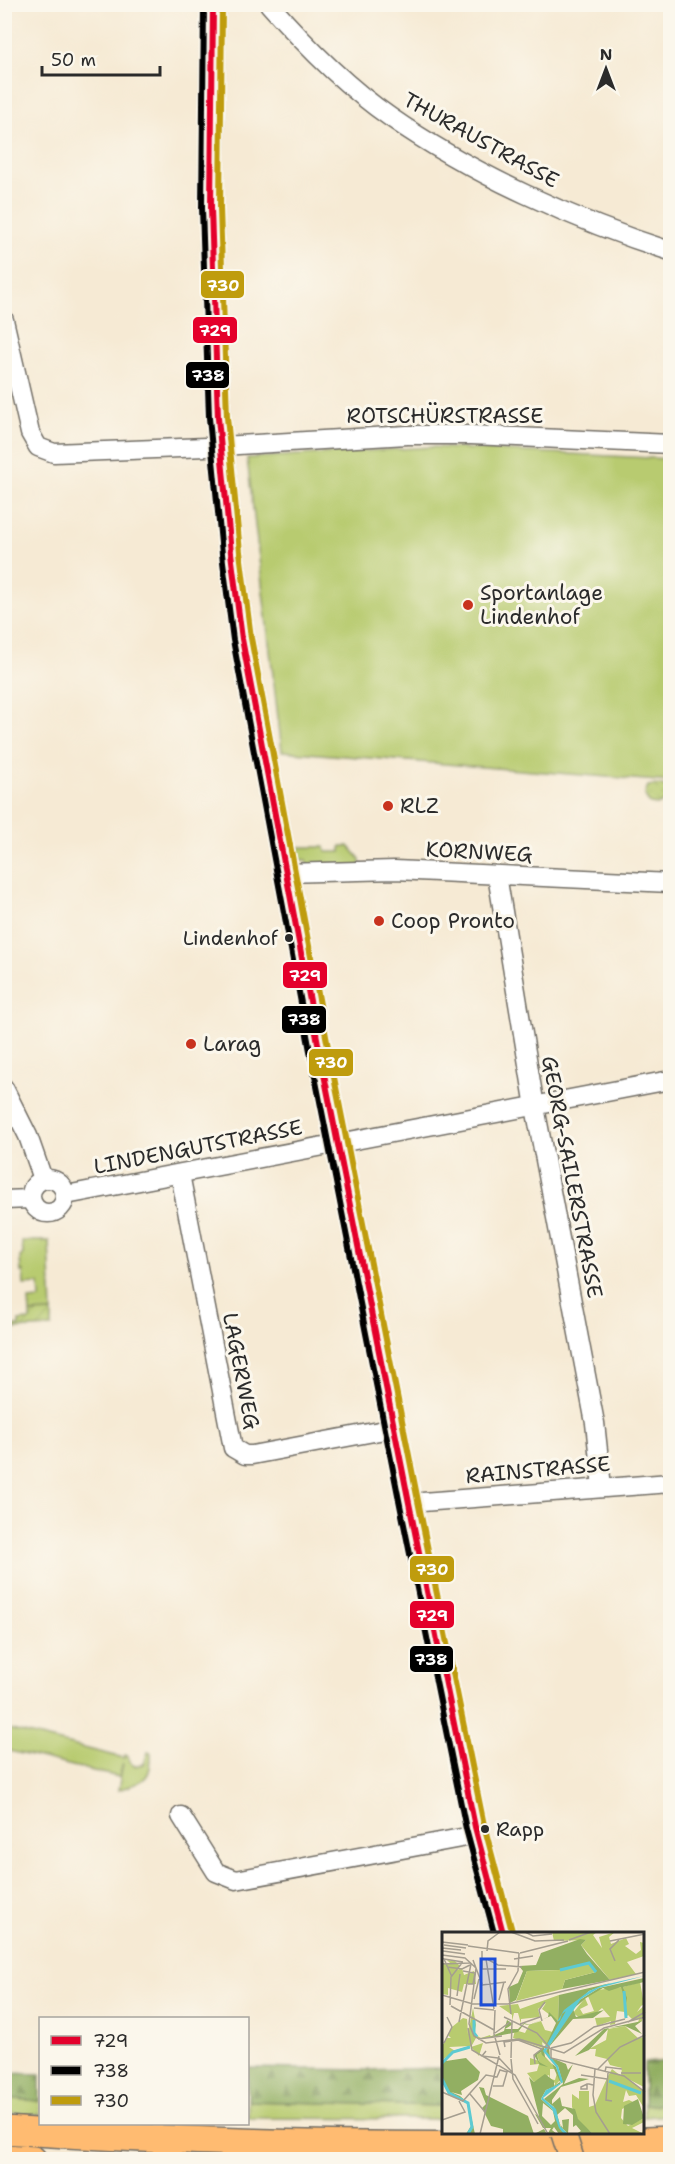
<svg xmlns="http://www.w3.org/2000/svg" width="675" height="2164" font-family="'Shantell Sans',sans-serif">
  <defs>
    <pattern id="forest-firs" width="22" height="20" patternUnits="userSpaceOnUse" patternTransform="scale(1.5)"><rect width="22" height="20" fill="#92af62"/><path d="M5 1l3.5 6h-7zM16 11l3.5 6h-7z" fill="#778f51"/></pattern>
    <pattern id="park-dots" width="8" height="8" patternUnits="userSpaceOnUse" patternTransform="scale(1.5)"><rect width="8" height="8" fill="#b8cb6f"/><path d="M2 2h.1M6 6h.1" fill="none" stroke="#9eae60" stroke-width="1.8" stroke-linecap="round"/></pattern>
    <pattern id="garden-furrows" width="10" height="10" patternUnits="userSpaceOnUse" patternTransform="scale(1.5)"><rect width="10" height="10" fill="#b8cb6f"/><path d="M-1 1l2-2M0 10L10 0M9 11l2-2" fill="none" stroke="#9eae60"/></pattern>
  </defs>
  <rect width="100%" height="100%" fill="#fbf7ec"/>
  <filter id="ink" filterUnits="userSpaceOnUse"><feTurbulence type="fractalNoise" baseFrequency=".0167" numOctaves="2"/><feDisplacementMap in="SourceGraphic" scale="12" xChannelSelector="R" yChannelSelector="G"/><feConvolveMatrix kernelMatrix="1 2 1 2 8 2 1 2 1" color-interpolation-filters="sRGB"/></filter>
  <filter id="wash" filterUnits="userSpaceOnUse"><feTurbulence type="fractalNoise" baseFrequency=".008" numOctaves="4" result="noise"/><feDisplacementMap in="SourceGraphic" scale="24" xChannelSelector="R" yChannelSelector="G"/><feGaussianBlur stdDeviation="1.35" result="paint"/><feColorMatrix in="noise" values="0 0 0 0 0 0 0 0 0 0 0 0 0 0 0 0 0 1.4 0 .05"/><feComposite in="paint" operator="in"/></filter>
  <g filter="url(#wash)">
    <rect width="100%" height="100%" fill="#f6ead4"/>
    <g fill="#b8cb6f" stroke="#727b4d" stroke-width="1.5">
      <polygon points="432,447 670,459 670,782 282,751 247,458"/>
      <polygon points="341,846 349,846 360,859 360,867 308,867 306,860 300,860 297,847 325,847 326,852 341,852"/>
      <polygon points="22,1241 49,1241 52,1312 30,1313 29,1300 40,1299 39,1284 24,1285 23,1271 21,1272 20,1257 23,1254"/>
      <path d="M4,1728l120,30 1,-3 3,1 2,6 4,4 10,-2 4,-12 3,1c1,28 -8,28 -33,37l5,-27 -4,14 -114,-27z"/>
      <polygon points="4,2098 40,2101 40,2115 5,2113"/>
      <polygon points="248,2101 444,2106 444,2119 248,2118"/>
      <polygon points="670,2104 670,2115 644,2117 644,2105"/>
    </g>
    <g fill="url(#forest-firs)" stroke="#5e6d46" stroke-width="1.5">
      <polygon points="670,2061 670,2104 644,2105 644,2063"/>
      <polygon points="248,2068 362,2070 444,2068 444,2106 248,2101"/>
      <polygon points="5,2073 40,2074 40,2101 5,2098"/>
    </g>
    <path fill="url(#park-dots)" stroke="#727b4d" stroke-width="1.5" d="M661,785l9,2v12l-13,6 -7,-1c-6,-7 -6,-10 -2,-18z"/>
    <polygon fill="url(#garden-furrows)" stroke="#727b4d" stroke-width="1.5" points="52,1312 52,1327 13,1329 14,1326 19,1326 19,1321 30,1320 30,1313"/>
  </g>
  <g filter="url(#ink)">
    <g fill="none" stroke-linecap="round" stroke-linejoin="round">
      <g stroke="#726e66" stroke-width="21">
        <g id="minor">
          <path d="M269,4c36,41 76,82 121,113 80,56 188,105 280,134"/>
          <polyline points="4,320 30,433 38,447 54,453 206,447 407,435 471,435 670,444"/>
          <polyline points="285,873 395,870 670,883"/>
          <polyline points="497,875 535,1107 595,1423 602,1487"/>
          <polyline points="4,1088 28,1136 43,1179"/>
          <polyline points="180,1174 233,1448 245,1455 252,1455 395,1428"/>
          <circle cx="48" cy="1196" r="17"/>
          <polyline points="66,1195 670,1080"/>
          <polyline points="4,1200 31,1199"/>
          <polyline points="409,1503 670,1483"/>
          <polyline points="181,1816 216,1872 236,1880 477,1835"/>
        </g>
      </g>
      <g stroke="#726e66" stroke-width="27">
        <polyline id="major" points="213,4 211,208 218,418 231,553 242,639 319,1049 409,1503 475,1827 503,1933"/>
      </g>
      <g stroke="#726e66" stroke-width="30">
        <g id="highway">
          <path d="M4,2130c222,15 445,21 666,10"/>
          <polyline points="4,2158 33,2160"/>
        </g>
      </g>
      <use href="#minor" stroke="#fff" stroke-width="18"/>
      <use href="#major" stroke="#ffbb71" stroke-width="24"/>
      <use href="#highway" stroke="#ffbb71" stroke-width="27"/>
      <g stroke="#726e66" stroke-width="27" stroke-linecap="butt">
        <polyline id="major-bridge" points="563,2132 572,2160"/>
      </g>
      <use href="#major-bridge" stroke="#ffbb71" stroke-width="24"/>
      <g stroke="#fbf7ec" stroke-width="10">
        <polyline id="bus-1" points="213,4 211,208 218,418 231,553 242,639 319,1049 409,1503 475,1827 503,1933"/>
      </g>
      <g stroke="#fbf7ec" stroke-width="10">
        <polyline id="bus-2" points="204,4 202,208 209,418 222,554 233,640 310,1051 400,1505 466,1829 494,1933"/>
      </g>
      <g stroke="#fbf7ec" stroke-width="10">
        <polyline id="bus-3" points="222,4 220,208 227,417 240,552 251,638 328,1047 418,1501 484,1825 512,1931"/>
      </g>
      <use href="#bus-1" stroke="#e4002b" stroke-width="6"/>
      <use href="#bus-2" stroke="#000" stroke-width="6"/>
      <use href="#bus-3" stroke="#bf9c0d" stroke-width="6"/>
    </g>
  </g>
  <g fill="#c8321e" stroke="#fbf7ec" stroke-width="2">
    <circle cx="468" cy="605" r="6"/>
    <circle cx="388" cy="806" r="6"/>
    <circle cx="379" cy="921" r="6"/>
    <circle cx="191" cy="1044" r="6"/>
  </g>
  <g fill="#2b2b2b" stroke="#fbf7ec" stroke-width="2">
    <circle cx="289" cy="938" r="5"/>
    <circle cx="485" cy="1829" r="5"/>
  </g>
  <g text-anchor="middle" stroke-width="6" stroke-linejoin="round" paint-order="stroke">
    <g font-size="20" fill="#2b2b2b" stroke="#fbf7ec" text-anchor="end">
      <text x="278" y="945">Lindenhof</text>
      <text x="496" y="1836" text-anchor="start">Rapp</text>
    </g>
    <g font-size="21" fill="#2b2b2b" stroke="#fbf7ec">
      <text transform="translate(481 140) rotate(29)" y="7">THURAUSTRASSE</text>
      <text x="445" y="423">ROTSCHÜRSTRASSE</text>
      <text transform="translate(479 852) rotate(3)" y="7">KORNWEG</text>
      <text transform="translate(198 1147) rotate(-11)" y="7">LINDENGUTSTRASSE</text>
      <text transform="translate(572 1177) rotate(79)" y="7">GEORG-SAILERSTRASSE</text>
      <text transform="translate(241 1371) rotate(79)" y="7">LAGERWEG</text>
      <text transform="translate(538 1470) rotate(-5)" y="7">RAINSTRASSE</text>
    </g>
    <g font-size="21" fill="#2b2b2b" stroke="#fbf7ec" text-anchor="start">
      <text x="480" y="600">Sportanlage<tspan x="480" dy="24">Lindenhof</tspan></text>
      <text x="400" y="813">RLZ</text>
      <text x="391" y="928">Coop Pronto</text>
      <text x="203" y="1051">Larag</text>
    </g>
  </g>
  <g transform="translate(442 1932)">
    <rect width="202" height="202" fill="#f6ead4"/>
    <path d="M110,0h45l-4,3 9,13 -3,-11 16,-5 -6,5 2,7 15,-6 3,6 -4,2 11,8 5,-4 -1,-8 4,1v13l-17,6 9,12 -26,6 -29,-35 5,-5 -32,1zM5,28l8,1 5,5 -3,4 5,-2 2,7 10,-4 2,13h-12l-2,8 -14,-4v7l-6,-1v-31h8zM198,50l4,22 -3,2 -4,6 7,-6 -2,15 -4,2 1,-4 -6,1 -5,-5 -3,4v-7l-8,-1 -2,13 -5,1 1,-4 -14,5 -2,-8 15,-1 -8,-9 -8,7 -14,3 -7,-5 12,-15 3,7 -8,4 3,5 11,-3 -6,-15 9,-6 25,-3 4,12 -3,-12zM117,63l-1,26 -16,-12 4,-6 -8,6 2,8 -19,2v5l-3,-11h-4l-2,8v-6l-13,-9 19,-2 2,5zM31,76l3,17 -2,9 7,4 9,-3 1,2 -8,2 -7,-1 -5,9 12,-4 -4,13 -9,-10 -21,1 6,4 -13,9v-14l5,-8h4l-3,-3 4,-8 11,-9 4,1 1,15zM99,89l4,9 8,2 -7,13 -4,-3 1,6 -30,-10 2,-8 10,3 4,-8zM183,94l13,12 6,-1v50l-16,-8 16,12v17l-8,-13 -7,1 -3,-6 -3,12 6,-2 6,3 -13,6 -1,9 7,8 16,-8v4l-12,6 10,5 2,-7v8h-51l-9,-8 -1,5 -11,-24v-13l7,5v-8h10v16l6,-2 13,-29 4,-7 9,7 1,-8 -12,-3 -3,-6 -12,-3 1,-7h-7l17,-9 2,-11zM99,120l15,17h-6v10l5,1 2,-7 3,7 -6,7 1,-4 -5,-3 -1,-5 -15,7 -7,-9 10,-2 2,-7 -9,1v-7l9,3 -2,-6z" fill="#b8cb6f"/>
    <path d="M138,7l6,1 -5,5 6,9 23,26 -48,9 3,-9 31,-8 -8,-9 -29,7 -32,1 -11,29 -6,3 -1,-16 9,-4 5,-12 -4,-5 17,-1 5,-12zM202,46v4l-21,5 4,11 -1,5 -5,-16 -12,4 -6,-3 -17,10 -13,11 3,8 28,-7 -11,8 -20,1 -24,28 1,10 16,7 2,6 5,-6 -9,20 15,-6 10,1 -28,8 -9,13v4l8,-7 2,9 13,3 3,10 15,15h-17l5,-3 -5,-6 -3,2v-12l-8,-7 -8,7 3,9 3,4 -1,-8 7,-1 -1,15 -8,-8 -6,-19 -10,-8 19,-15 -5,-18 -10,-9 -2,-6 32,-50 21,-13zM169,51l-22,8 -21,20 -4,-1 3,2 -20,34 -3,2 1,10 11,9 5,13 -1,4 -4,2 -10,4 -5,9 11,10 13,25h-6l-5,-7 -2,3 5,4 -9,-1 3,-5h-8l-8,-14 4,2 -10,-39 5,5 11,-8 9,7v5l6,-4 -8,-18 -10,-9 -1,-3 -4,3 2,7 9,5 -8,-2 -6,-10 12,-10 10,-22 -5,-7 -22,9 -5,-1 -6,8 -31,6 17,-7 3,-11 6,4 -8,5h13l6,-6 6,2 18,-8 1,-5 9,9 1,-26zM101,171l10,8 2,10 -4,4 -9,-9zM200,89l-7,5 7,8 -17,-8 -16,2 -20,22 -14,6 29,-27zM28,114l-2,2 -15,4 -7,9 20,-3 14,14 -2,8 -17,11 1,4 -11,-3 9,4 8,7 7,31h-9l5,-8 -3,-22 -19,-11 -7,-14v-15l10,-12 4,-2zM37,155l5,1 2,7 42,21 6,18 10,-5 3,5h-44v-5l-12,-3 -9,-18 4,-4zM196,167l6,19 -12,7 -9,-1 1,-18z" fill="#92af62" fill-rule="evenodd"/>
    <path d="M146,31l8,9 -31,8 -3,9 -46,12 11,-30 33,-1z" fill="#b8cb6f"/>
    <path d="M202,44l-45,12 -18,11 -35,52 12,15 5,16 -20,16 13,11 4,17 8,8h-4l-5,-6 -7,-19 -11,-10 5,-9 15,-7 -5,-16 -13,-16 23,-40 -4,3 -2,6 -3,2 7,-12 25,-19 14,-6z" fill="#5dcad2"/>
    <path fill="none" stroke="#5dcad2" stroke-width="3" d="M118,38l29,-7 7,9M182,59l2,27M32,88v13l3,4M0,131l11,-11 17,-5M0,147l7,14 19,10 4,24 -4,7M167,149l32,12"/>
    <path fill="none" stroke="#a59e90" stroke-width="1.5" d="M69,0l24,9 29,-1M83,0l8,4 19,-2M127,8l22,-8M168,9l35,-7M0,10l26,3M2,13l22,3M26,14l51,7M0,16l19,2M1,19l22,3M40,19v18h24M45,19l1,-10 12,-9M78,21l48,-12M0,23l23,3 11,10 -7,56 5,12 12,7 33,-4 45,14 40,-25 41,-11M44,27l8,50M45,27l11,6 24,2M72,27l19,-3M31,28l9,24M173,29l-5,-12 9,-9M0,32l28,-1M5,35l15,2 8,-4M21,39l12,2 -2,11h-5M76,39l1,-18M10,45l-8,-18 19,3M40,53l24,-3M0,63l31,9h35l137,-32M15,64l3,-22M32,67l5,-20M57,68l5,-18M8,73l1,-28 11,-14M9,74l18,10M32,76l20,2M53,78l-1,24 6,21M69,82l-3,-25 10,-18M27,84l25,14M62,85l33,16 13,15M100,89l-3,-11 6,-8M17,90l12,-58M186,90l17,-10M78,92l20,-7M26,96l4,22 43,25 33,59M53,101l15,-11M36,107l24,-3M2,111l8,-16 -5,-10M63,115l-1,-5 14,-2 24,9M109,116l20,-5 23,-16 31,-8M109,117v9l73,18 21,16M44,119l-4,5 16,2M57,126l13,14M69,126l1,-38M69,127l2,20 25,45M93,132l-1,-9 9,-7M153,137l-2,26 3,17 14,22M155,138l23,-23 25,-12M163,140l1,-5 16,2M166,141l-2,27 6,1M179,141h20M139,143l26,4M145,152v5h-6v-2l6,-3h2l4,1M0,160l21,9 23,-26 11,2 3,-7 7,2 -4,14h-10M28,162l15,18M0,188l23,-8 -6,-11M38,202l19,-78"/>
    <path fill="#1d4ed8" fill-opacity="0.15" stroke="#1d4ed8" stroke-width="3" d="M39,27h14v46h-14z"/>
    <rect width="202" height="202" fill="none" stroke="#2b2b2b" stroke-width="3"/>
  </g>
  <g stroke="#fbf7ec" stroke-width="2">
    <rect x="200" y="270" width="45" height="29" rx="6" fill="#bf9c0d"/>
    <rect x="192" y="316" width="46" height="28" rx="6" fill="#e4002b"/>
    <rect x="185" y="361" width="45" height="28" rx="6" fill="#000"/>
    <rect x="282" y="961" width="46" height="28" rx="6" fill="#e4002b"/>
    <rect x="281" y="1005" width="46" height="29" rx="6" fill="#000"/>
    <rect x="308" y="1048" width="46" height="29" rx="6" fill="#bf9c0d"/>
    <rect x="409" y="1555" width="46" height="28" rx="6" fill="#bf9c0d"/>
    <rect x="409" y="1600" width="46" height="29" rx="6" fill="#e4002b"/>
    <rect x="409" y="1645" width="45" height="28" rx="6" fill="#000"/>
  </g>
  <g font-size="16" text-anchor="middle" font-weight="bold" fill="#fff">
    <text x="223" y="291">730</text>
    <text x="215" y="336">729</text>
    <text x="208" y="381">738</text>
    <text x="305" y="981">729</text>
    <text x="304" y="1025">738</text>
    <text x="331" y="1068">730</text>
    <text x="432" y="1575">730</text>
    <text x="432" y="1621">729</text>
    <text x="431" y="1665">738</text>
  </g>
  <rect width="675" height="2164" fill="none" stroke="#fbf7ec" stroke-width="24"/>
  <rect x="39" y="2017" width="210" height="108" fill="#fbf7ec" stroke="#a8a59f" stroke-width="1.5"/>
  <rect x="51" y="2036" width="30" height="9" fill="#e4002b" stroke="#a8a59f" stroke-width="1.5"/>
  <text x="93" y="2047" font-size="18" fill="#2b2b2b">729</text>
  <rect x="51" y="2066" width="30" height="9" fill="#000000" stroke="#a8a59f" stroke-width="1.5"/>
  <text x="93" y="2077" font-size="18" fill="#2b2b2b">738</text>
  <rect x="51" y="2096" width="30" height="9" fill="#bf9c0d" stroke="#a8a59f" stroke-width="1.5"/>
  <text x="93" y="2107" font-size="18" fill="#2b2b2b">730</text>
  <g transform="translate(606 69)" stroke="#fbf7ec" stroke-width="4.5" paint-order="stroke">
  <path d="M0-4.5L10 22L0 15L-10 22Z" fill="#2b2b2b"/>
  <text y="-9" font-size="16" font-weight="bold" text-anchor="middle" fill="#2b2b2b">N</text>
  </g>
  <path d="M42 66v9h118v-9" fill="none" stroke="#2b2b2b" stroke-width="3"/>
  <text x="51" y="66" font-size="18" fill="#2b2b2b" stroke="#fbf7ec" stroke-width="4.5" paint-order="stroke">50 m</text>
</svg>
